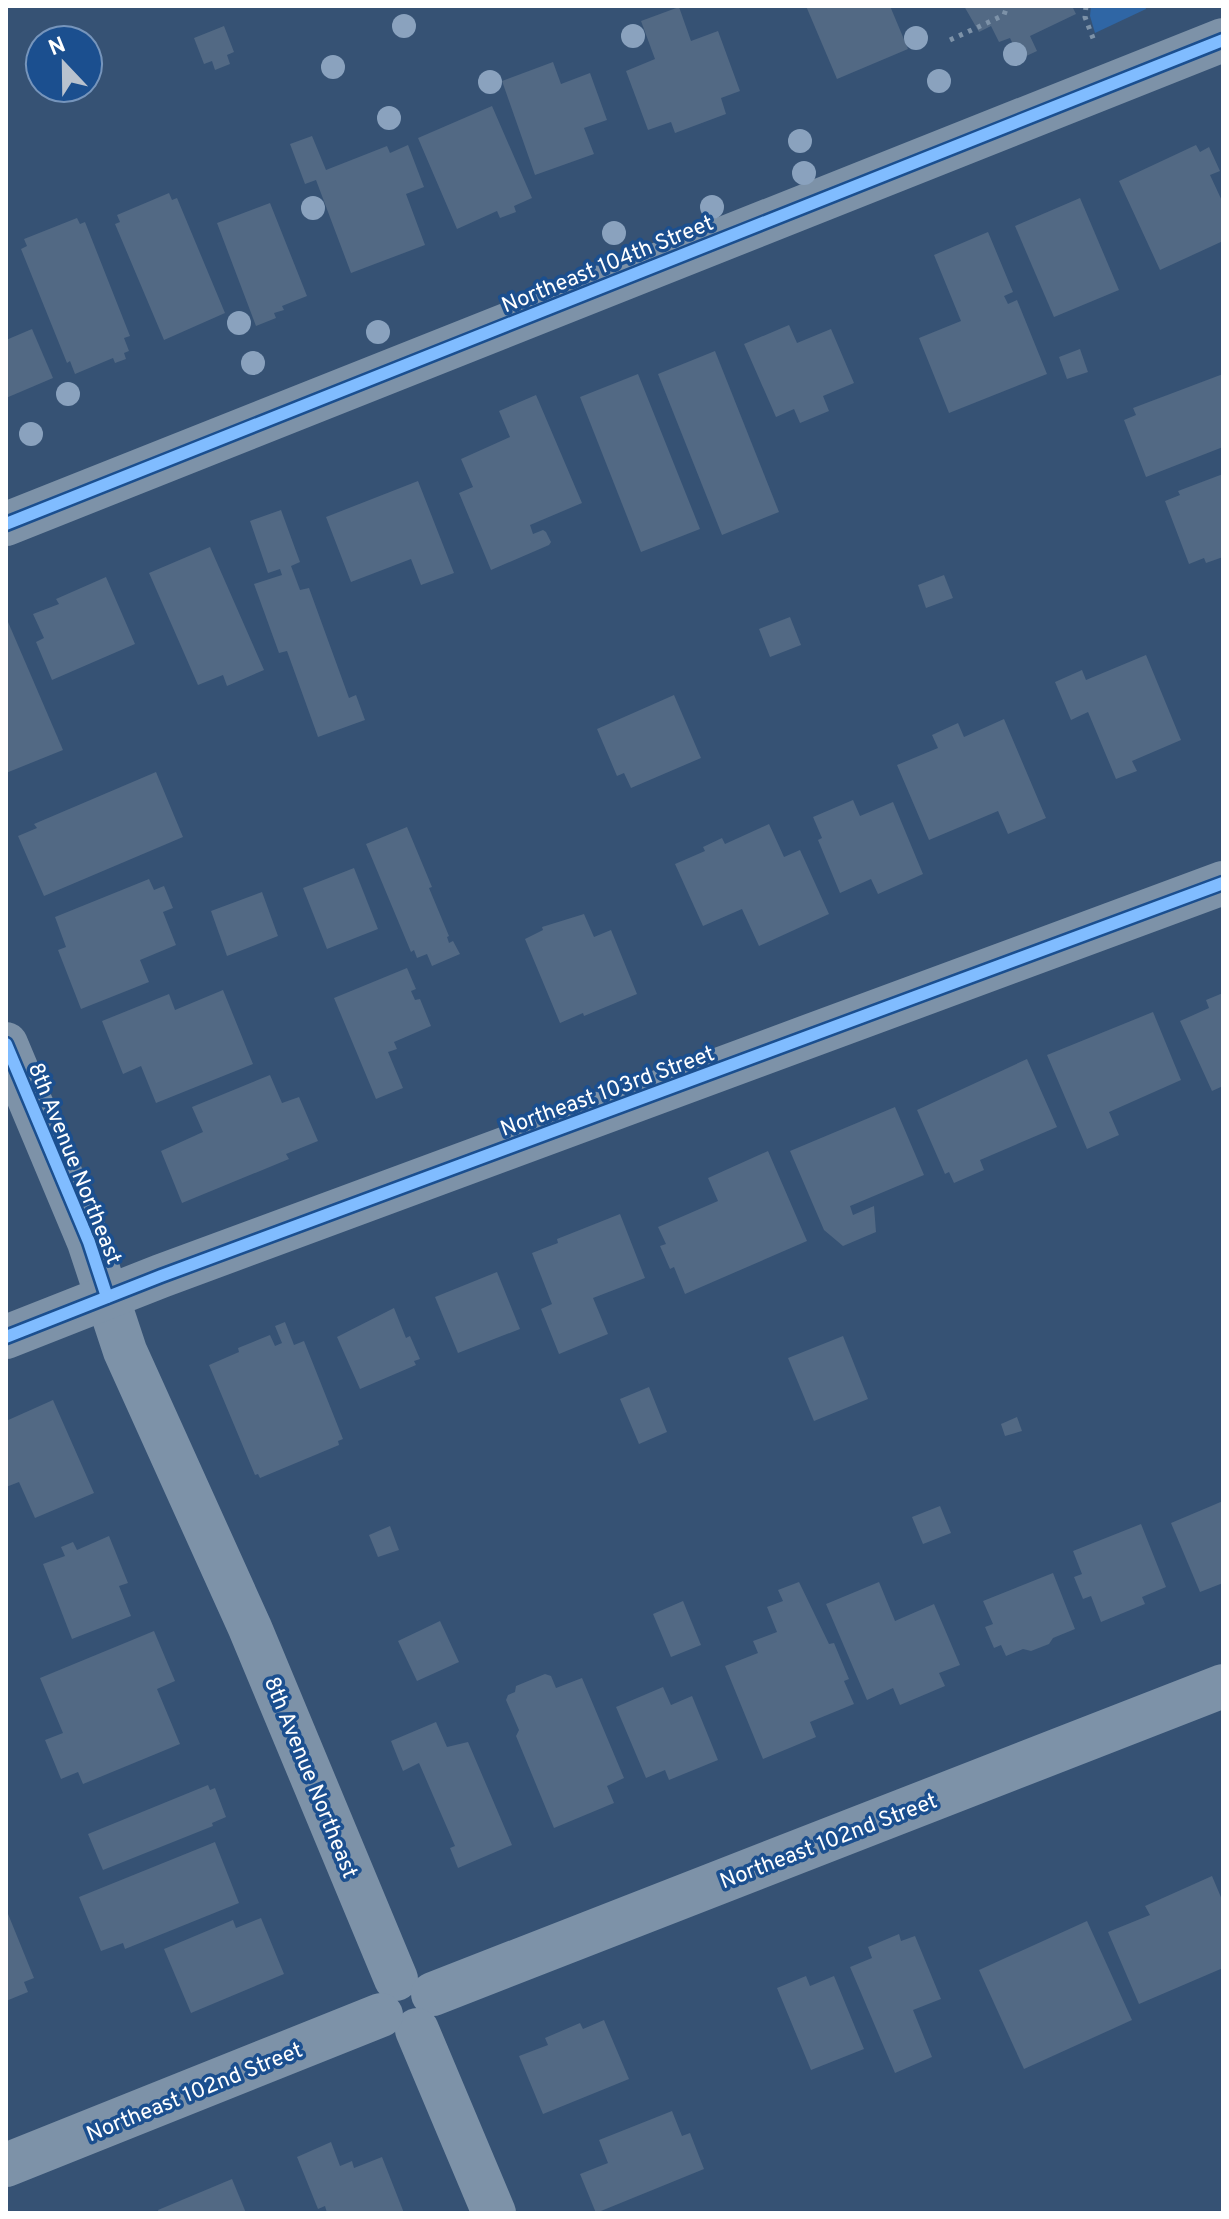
<svg xmlns="http://www.w3.org/2000/svg" width="1229" height="2219" font-family="Overpass,sans-serif">
  <rect width="100%" height="100%" fill="#365274"/>
  <polygon fill="#2f66a5" points="1091,6 1145,6 1146,9 1095,33 1090,16"/>
  <g fill="#526984">
    <polygon points="806,6 890,6 908,49 837,79"/>
    <polygon points="964,6 1072,6 1076,14 1030,36 1037,51 1020,59 1010,38 999,42 991,26 979,32"/>
    <polygon points="679,7 691,41 718,31 740,91 721,98 726,114 675,133 671,122 648,130 626,71 655,59 641,21"/>
    <polygon points="224,26 234,52 227,55 230,64 215,70 212,61 204,64 194,38"/>
    <polygon points="553,62 561,84 590,73 607,120 584,128 594,154 535,175 502,81"/>
    <polygon points="492,106 532,198 514,206 516,212 500,218 497,211 457,229 418,138"/>
    <polygon points="312,136 326,170 387,146 390,153 408,145 424,187 406,194 425,245 351,273 316,180 305,184 290,144"/>
    <polygon points="1196,145 1200,152 1209,147 1220,171 1210,175 1223,203 1223,241 1160,270 1119,181"/>
    <polygon points="169,193 172,200 177,198 225,313 164,340 115,224 120,222 117,215"/>
    <polygon points="1080,198 1119,290 1054,317 1015,226"/>
    <polygon points="270,203 307,296 282,306 284,310 274,313 276,318 256,326 217,223"/>
    <polygon points="77,218 80,224 85,222 130,336 124,338 129,351 124,353 126,359 115,363 113,358 75,374 70,361 67,363 21,249 27,246 24,239"/>
    <polygon points="988,232 1013,292 1004,296 1008,304 1017,300 1047,374 949,413 919,338 961,321 934,255"/>
    <polygon points="789,325 797,343 831,329 854,383 823,396 829,411 800,423 794,409 776,417 744,344"/>
    <polygon points="32,329 53,378 6,398 6,340"/>
    <polygon points="1080,349 1088,372 1067,379 1059,357"/>
    <polygon points="715,351 779,512 722,535 658,374"/>
    <polygon points="638,374 700,529 641,552 580,397"/>
    <polygon points="1223,374 1223,447 1146,477 1124,420 1136,415 1133,408"/>
    <polygon points="536,395 582,503 530,525 533,534 543,530 546,532 551,542 549,545 491,570 459,493 473,487 461,459 510,437 499,411"/>
    <polygon points="1223,474 1223,557 1206,563 1204,558 1189,564 1165,501 1180,495 1178,491"/>
    <polygon points="418,481 454,573 421,585 411,559 351,582 326,517"/>
    <polygon points="281,510 300,562 291,566 300,590 309,588 349,698 356,695 365,720 318,737 287,651 279,653 254,584 282,575 280,569 268,573 250,521"/>
    <polygon points="210,547 264,670 227,686 223,675 198,685 149,573"/>
    <polygon points="944,575 953,598 926,608 918,585"/>
    <polygon points="106,577 135,644 52,680 36,642 44,638 33,614 59,604 56,599"/>
    <polygon points="790,617 801,645 770,657 759,629"/>
    <polygon points="8,622 63,750 6,773 6,623"/>
    <polygon points="1146,655 1181,740 1132,761 1137,771 1116,779 1088,712 1071,720 1055,682 1082,670 1086,680"/>
    <polygon points="674,695 701,758 631,788 624,773 617,776 597,729"/>
    <polygon points="1004,719 1046,818 1008,834 998,811 929,840 897,765 938,748 932,735 958,723 964,737"/>
    <polygon points="156,772 183,837 44,896 18,836 37,828 34,824"/>
    <polygon points="853,800 860,816 893,802 923,874 878,894 871,879 840,893 818,840 822,838 813,817"/>
    <polygon points="769,824 784,857 800,850 829,914 759,946 742,909 703,926 675,864 705,851 703,847 722,838 725,844"/>
    <polygon points="407,827 432,887 429,888 449,936 447,937 449,943 453,941 460,954 432,966 427,954 417,958 414,950 411,952 366,844"/>
    <polygon points="354,868 378,929 327,949 303,888"/>
    <polygon points="149,879 154,890 164,886 173,908 163,912 176,945 140,960 149,982 81,1009 58,950 66,947 55,917"/>
    <polygon points="262,892 278,936 227,956 211,911"/>
    <polygon points="584,914 594,937 611,930 637,994 584,1016 583,1013 560,1023 525,939 543,930 542,927"/>
    <polygon points="407,968 416,989 411,991 415,1000 420,999 431,1026 394,1042 397,1049 388,1052 403,1088 376,1099 334,998"/>
    <polygon points="223,990 253,1064 156,1103 141,1066 123,1074 102,1021 169,994 175,1010"/>
    <polygon points="1223,993 1223,1086 1212,1091 1180,1021 1209,1008 1206,1000"/>
    <polygon points="1153,1012 1181,1080 1109,1112 1119,1135 1087,1149 1047,1055"/>
    <polygon points="1027,1059 1057,1127 980,1160 984,1170 954,1183 949,1172 945,1174 917,1110"/>
    <polygon points="270,1075 282,1103 299,1097 318,1141 286,1154 289,1159 182,1203 161,1151 203,1132 192,1107"/>
    <polygon points="895,1107 924,1175 850,1206 853,1215 874,1206 876,1232 843,1246 824,1230 790,1151"/>
    <polygon points="768,1151 807,1241 685,1294 674,1267 670,1269 660,1246 666,1244 658,1227 718,1201 708,1178"/>
    <polygon points="620,1214 645,1278 593,1298 608,1334 559,1354 541,1309 552,1304 532,1253 558,1243 557,1239"/>
    <polygon points="497,1272 520,1329 458,1353 435,1297"/>
    <polygon points="394,1308 406,1338 410,1336 420,1359 414,1361 416,1365 360,1389 337,1337"/>
    <polygon points="285,1322 294,1345 304,1341 343,1439 338,1441 339,1445 260,1478 258,1474 255,1475 209,1365 239,1352 238,1348 270,1335 275,1346 282,1343 275,1326"/>
    <polygon points="843,1336 868,1399 814,1421 788,1358"/>
    <polygon points="649,1387 667,1432 639,1444 620,1399"/>
    <polygon points="53,1400 94,1493 35,1518 19,1482 6,1487 6,1421"/>
    <polygon points="1017,1417 1022,1431 1005,1436 1001,1424"/>
    <polygon points="1223,1501 1223,1583 1200,1592 1171,1523"/>
    <polygon points="940,1506 951,1533 923,1544 912,1517"/>
    <polygon points="1141,1524 1166,1587 1142,1597 1145,1604 1101,1622 1091,1596 1083,1599 1074,1577 1082,1574 1073,1551"/>
    <polygon points="390,1526 399,1550 378,1557 369,1535"/>
    <polygon points="109,1536 128,1583 119,1586 131,1616 72,1639 43,1564 65,1556 61,1547 73,1542 77,1550"/>
    <polygon points="1053,1573 1075,1629 1053,1638 1049,1644 1031,1651 1023,1649 1006,1656 1001,1645 994,1648 985,1627 993,1624 983,1601"/>
    <polygon points="799,1582 829,1644 834,1643 849,1679 844,1681 854,1704 810,1722 816,1737 763,1759 725,1666 758,1653 753,1641 777,1632 767,1607 783,1601 778,1590"/>
    <polygon points="879,1582 895,1621 934,1604 960,1665 939,1673 945,1686 900,1705 893,1688 867,1700 826,1604"/>
    <polygon points="683,1601 701,1645 671,1657 653,1614"/>
    <polygon points="440,1621 459,1662 417,1681 398,1641"/>
    <polygon points="154,1631 175,1681 157,1689 180,1744 83,1784 78,1772 61,1779 45,1740 63,1733 40,1678"/>
    <polygon points="545,1674 551,1676 556,1688 582,1678 624,1778 607,1786 614,1803 554,1828 516,1736 519,1730 506,1700 508,1695 515,1692 516,1686"/>
    <polygon points="663,1687 671,1705 692,1696 718,1760 669,1780 665,1770 646,1778 616,1707"/>
    <polygon points="436,1722 447,1747 468,1742 512,1845 458,1868 450,1848 455,1846 419,1763 403,1771 391,1741"/>
    <polygon points="208,1785 210,1790 215,1788 226,1817 212,1823 213,1826 103,1870 88,1834"/>
    <polygon points="215,1842 239,1903 125,1949 123,1943 101,1951 79,1897"/>
    <polygon points="1212,1876 1223,1902 1223,1968 1139,2004 1108,1932 1150,1915 1145,1906"/>
    <polygon points="6,1909 34,1978 24,1982 28,1992 6,2001"/>
    <polygon points="261,1918 284,1974 191,2013 164,1949 233,1920 236,1928"/>
    <polygon points="1087,1921 1132,2020 1024,2069 979,1970"/>
    <polygon points="899,1934 901,1941 915,1936 941,1999 913,2010 932,2057 895,2073 850,1967 872,1958 868,1947"/>
    <polygon points="806,1976 810,1986 834,1976 864,2049 811,2070 777,1988"/>
    <polygon points="604,2020 629,2079 543,2114 519,2056 548,2045 545,2038 580,2023 583,2029"/>
    <polygon points="672,2111 682,2136 690,2133 704,2169 596,2213 580,2174 608,2163 599,2140"/>
    <polygon points="331,2142 340,2166 352,2161 354,2168 382,2157 404,2213 327,2213 325,2206 318,2209 297,2157"/>
    <polygon points="232,2179 246,2213 159,2213 158,2210"/>
  </g>
  <g fill="none" stroke-linecap="round" stroke-linejoin="round">
    <g stroke="#7d92a8" stroke-width="5" stroke-dasharray="4 6" stroke-linecap="butt">
      <polyline points="1086,6 1085,17 1094,41"/>
      <polyline points="950,40 1004,15 1007,6"/>
    </g>
    <g stroke="#7d92a8" stroke-width="44">
      <polyline points="6,524 1223,40"/>
      <polyline points="6,1044 89,1242 125,1351 250,1628 396,1979"/>
      <polyline points="6,1337 161,1276 1223,883"/>
      <polyline points="433,1994 1223,1686"/>
      <polyline points="417,2030 494,2213"/>
      <polyline points="6,2165 381,2015"/>
    </g>
    <g stroke="#1b4f8f" stroke-width="17">
      <g id="cycleway">
        <polyline points="6,524 1223,40"/>
        <polyline points="6,1044 89,1242 107,1297"/>
        <polyline points="6,1337 161,1276 1223,883"/>
      </g>
    </g>
    <use href="#cycleway" stroke="#80bcff" stroke-width="12"/>
  </g>
  <g fill="#8aa2be">
    <circle cx="404" cy="26" r="12"/>
    <circle cx="633" cy="36" r="12"/>
    <circle cx="916" cy="38" r="12"/>
    <circle cx="1015" cy="54" r="12"/>
    <circle cx="333" cy="67" r="12"/>
    <circle cx="939" cy="81" r="12"/>
    <circle cx="490" cy="82" r="12"/>
    <circle cx="389" cy="118" r="12"/>
    <circle cx="800" cy="141" r="12"/>
    <circle cx="804" cy="173" r="12"/>
    <circle cx="712" cy="207" r="12"/>
    <circle cx="313" cy="208" r="12"/>
    <circle cx="614" cy="233" r="12"/>
    <circle cx="239" cy="323" r="12"/>
    <circle cx="378" cy="332" r="12"/>
    <circle cx="253" cy="363" r="12"/>
    <circle cx="68" cy="394" r="12"/>
    <circle cx="31" cy="434" r="12"/>
  </g>
  <g text-anchor="middle" stroke-width="7" stroke-linejoin="round" paint-order="stroke">
    <g font-size="22" fill="#fff" stroke="#1b4f8f">
      <text transform="translate(607 263) rotate(-22)" y="8">Northeast 104th Street</text>
      <text transform="translate(607 1090) rotate(-20)" y="8">Northeast 103rd Street</text>
      <text transform="translate(76 1163) rotate(68)" y="8">8th Avenue Northeast</text>
      <text transform="translate(312 1777) rotate(68)" y="8">8th Avenue Northeast</text>
      <text transform="translate(828 1840) rotate(-21)" y="8">Northeast 102nd Street</text>
      <text transform="translate(194 2091) rotate(-22)" y="8">Northeast 102nd Street</text>
    </g>
  </g>
  <rect width="1229" height="2219" fill="none" stroke="#ffffff" stroke-width="16"/>
  <g transform="translate(64 64) rotate(338)"><circle r="38" fill="#1b4f8f" stroke="#7695bc" stroke-width="2"/>
  <path d="M0-6L14 30L0 20L-14 30Z" fill="#b9c2ce"/>
  <text y="-12" font-size="22" font-weight="bold" text-anchor="middle" fill="#ffffff">N</text>
  </g>
</svg>
